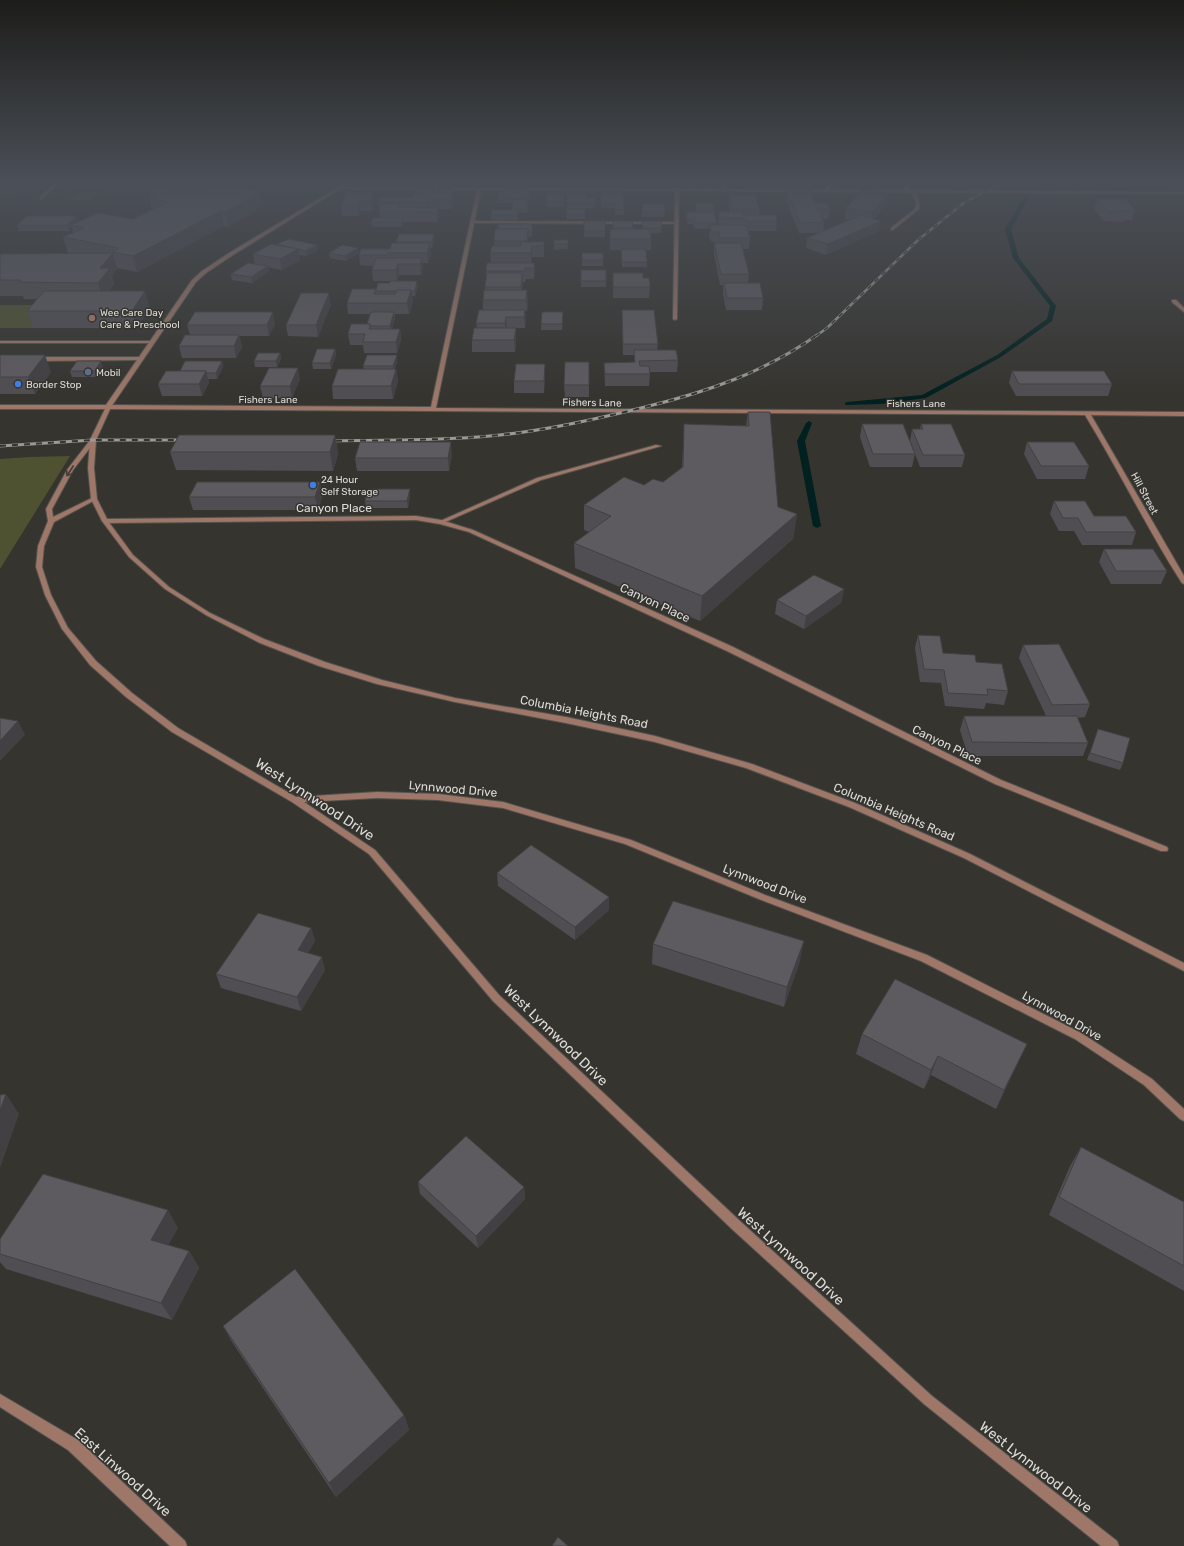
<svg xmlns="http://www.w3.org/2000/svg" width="1184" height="1546" font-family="Rubik,sans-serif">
  <rect width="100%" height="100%" fill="#35342f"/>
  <g fill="#4e5231">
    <polygon points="78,192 99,193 90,200 69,200"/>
    <polygon points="0,305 51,305 33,328 0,328"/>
    <polygon points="70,456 0,569 0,459 30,457"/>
  </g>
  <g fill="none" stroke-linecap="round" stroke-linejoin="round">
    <g fill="#012020" fill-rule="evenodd">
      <polygon points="1062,181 1068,181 1044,190 1040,189"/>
      <polygon points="1025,195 1029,196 1011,229 1019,258 1056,306 1052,321 1001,357 926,398 881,404 845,405 845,403 847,402 922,395 997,355 1047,319 1050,306 1013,258 1005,229"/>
      <polygon points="809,421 812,423 805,441 821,526 817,528 813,526 797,441 806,423"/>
    </g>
    <g stroke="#53524e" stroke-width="2">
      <g id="service">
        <polygon points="837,181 908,181 910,182 908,183 842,182 834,184 825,192 823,192 823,190 832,182"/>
        <path d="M913,190c5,4 7,12 6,19l-26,21h-2v-2l24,-19 1,-6 -5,-12z"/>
        <polygon points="471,221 676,222 678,223 676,224 472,223"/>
        <polygon points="1172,300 1176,300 1184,308 1184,312 1172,302"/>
        <polygon points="0,341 152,341 154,342 152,343 0,343"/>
        <polygon points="140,357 143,359 142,360 37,361 34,359 37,357"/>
        <polygon points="656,445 661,446 541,480 443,523 441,524 438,522 537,478"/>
      </g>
    </g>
    <g stroke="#53524e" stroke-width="2">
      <g id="minor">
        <polygon points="57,181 61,181 42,199 40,199 40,197"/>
        <polygon points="436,181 440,181 438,189 436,190 434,189"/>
        <path d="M725,181h4l-4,8 179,1 2,-9h4l-2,9 276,2v2l-505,-3 -2,128 -2,1 -2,-1 2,-128 -194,-1 -45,218 748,4v4l-93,-1 93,161v8l-2,-1c-35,-54 -63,-113 -97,-168l-977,-6 -3,-2 3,-2 323,2 46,-217h-34l-1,-2 279,1z"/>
        <polygon points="342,187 425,188 427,189 425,190 341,189"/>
        <polygon points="91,439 96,440 73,470 52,509 53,517 92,498 96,498 97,499 54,522 44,546 42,567 51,595 68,628 96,661 132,693 178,728 296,797 377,792 438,794 503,802 631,840 765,895 927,955 1081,1033 1152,1079 1184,1109 1184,1121 1180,1119 1144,1085 1075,1039 921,961 759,899 625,844 503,808 438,800 377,798 304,802 375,850 499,995 741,1222 932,1396 1117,1541 1119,1546 1101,1546 924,1404 733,1230 493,1001 369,854 292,802 172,732 126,697 90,665 62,629 45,595 36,567 38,546 48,521 46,509 67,470"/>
        <polygon points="416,516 441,520 473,530 733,647 1001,780 1167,847 1168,849 1167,851 1161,851 995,784 727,651 469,532 440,524 416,520 105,523 102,521 105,519"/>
        <polygon points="0,1394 78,1440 185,1541 187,1546 170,1546 68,1450 0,1407"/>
      </g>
    </g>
    <g stroke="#53524e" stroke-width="2">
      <polygon id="tertiary" points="349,181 353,181 233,255 206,273 196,282 111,407 96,440 94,468 97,499 108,521 133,555 169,587 210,613 264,639 325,662 382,680 455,698 566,717 655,736 752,764 855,803 970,854 1184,963 1184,971 964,858 849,807 746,768 655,742 566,723 455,702 377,684 319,666 260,643 206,615 165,589 129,557 102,521 91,499 88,468 90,440 105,409 0,409 0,405 106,405 192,280 202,271 229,253"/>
    </g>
    <use href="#service" fill="#9e7768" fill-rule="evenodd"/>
    <use href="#minor" fill="#9e7768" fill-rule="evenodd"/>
    <use href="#tertiary" fill="#9e7768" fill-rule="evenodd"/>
    <g stroke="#9b9a96" stroke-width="2.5">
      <polyline id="rail-far1" points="816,336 827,328 918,240 965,202 1007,181"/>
    </g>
    <g stroke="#9b9a96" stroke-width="3">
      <g id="rail">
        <path d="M324,441c59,-1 117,0 176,-6 49,-5 97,-16 145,-28 62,-15 120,-35 172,-72"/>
        <polyline points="0,446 93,440 188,440"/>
      </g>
    </g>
    <use href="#rail-far1" stroke="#35342f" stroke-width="1.5" stroke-dasharray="5" stroke-linecap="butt"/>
    <use href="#rail" stroke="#35342f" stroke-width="2" stroke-dasharray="6" stroke-linecap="butt"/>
  </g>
  <g fill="#514e53">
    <polygon points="0,181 23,184 12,194 0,194"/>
    <polygon points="73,181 107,181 102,187 73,187 72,182"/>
    <polygon points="265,181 306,181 306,182"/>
    <rect x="467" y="181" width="27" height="2"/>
    <rect x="599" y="181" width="24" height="1"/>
    <rect x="629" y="181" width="16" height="1"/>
    <polygon points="657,181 674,181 673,187 658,186"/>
    <polygon points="676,181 700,181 696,186 676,184"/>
    <polygon points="747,181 774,181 772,186 746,184"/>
    <polygon points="929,181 970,181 968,188 928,185"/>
    <polygon points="1076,181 1101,181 1100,186 1081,186"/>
    <polygon points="1108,181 1133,181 1134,182 1132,186 1113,186"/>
    <polygon points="787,190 815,203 830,209 828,219 822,219 824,222 823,231 850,219 845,219 846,208 887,203 874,219 879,231 826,255 806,248 807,238 819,233 799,233 786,200"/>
    <polygon points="148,192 264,205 255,210 255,212 228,227 224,226 137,272 117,268 115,262 117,269 112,275 114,284 109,291 150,308 136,328 33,328 27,311 37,299 24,299 23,296 0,296 0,254 70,254 68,253 63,237 73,233 72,227 69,231 19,231 17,225 77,221 75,223 133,219 153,209 153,208 151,207"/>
    <polygon points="373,193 375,203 372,211 361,211 359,216 342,216 341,206"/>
    <polygon points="567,193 587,198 595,198 595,208 567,208"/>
    <polygon points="600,193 624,210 624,215 615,215 615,208 601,208"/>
    <polygon points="530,195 527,213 518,213 518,220 491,220 491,215 512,210 513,203 497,203 497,198"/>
    <polygon points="729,195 759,209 759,215 777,221 776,231 748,231 750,238 749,249 742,249 749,274 748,283 763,298 762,310 726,310 723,294 723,285 720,285 714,254 714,243 718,243 718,242 711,242 709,236 710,229 694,229 693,224 688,224 686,217 687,212 696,212 695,208 695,203 714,209 714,212 717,223 717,225 719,225 718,222 719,212 730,212 728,205"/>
    <polygon points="380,197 454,199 452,209 438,209 439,218 437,222 403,222 402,227 372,227 371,222 379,218 379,210 378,202"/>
    <polygon points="564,198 564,207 546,207 546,202"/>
    <polygon points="1097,199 1135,210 1132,220 1124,220 1123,222 1104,221 1094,209"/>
    <polygon points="642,204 665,212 665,217 642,217"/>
    <rect x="567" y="209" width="18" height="10"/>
    <rect x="584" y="221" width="21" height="16"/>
    <polygon points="613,221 632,221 633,229 642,229 642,221 662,228 661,233 650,233 651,239 651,250 646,250 647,267 622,267 621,250 610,250 610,229 613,229"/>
    <polygon points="532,224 532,237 528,237 528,242 544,242 544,257 532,257 531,263 534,263 534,279 526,279 525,282 523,282 522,290 528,301 527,311 525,311 526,321 525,328 516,328 516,340 515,352 472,352 472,340 477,328 476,323 483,310 483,300 485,290 486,279 486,271 491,263 490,253 494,246 494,241"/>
    <polygon points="434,234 434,239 432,248 430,248 431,254 428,263 422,263 423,269 421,275 399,275 397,281 418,286 415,296 412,296 413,302 409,314 395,314 395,318 392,329 400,329 401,340 397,353 364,353 363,345 350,345 348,334 367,324 370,314 348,314 347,303 376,289 390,283 390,281 373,281 372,270 373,266 360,265 359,255 390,249 396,243"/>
    <polygon points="554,240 568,244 568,249 554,250"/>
    <polygon points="277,244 317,245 317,251 306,256 299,255 300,260 282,270 268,267 269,271 252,283 232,280 231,274 255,264 253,254 277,245"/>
    <polygon points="358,248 359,253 346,261 330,258 329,253"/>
    <rect x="582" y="253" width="21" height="13"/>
    <rect x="581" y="270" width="25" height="17"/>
    <polygon points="613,273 643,278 650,287 649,298 613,298"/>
    <polygon points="331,304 318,337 288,336 286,325"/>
    <polygon points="622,310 658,344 657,350 678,360 677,372 650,372 649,386 605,386 604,363 634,362 634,355 623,355 622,321"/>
    <polygon points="563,318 562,330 541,330 541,324"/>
    <polygon points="275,324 269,336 239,336 242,347 236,358 182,358 179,346 190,335 187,325"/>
    <polygon points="335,349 336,355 331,369 313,369 312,363"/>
    <polygon points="280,353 281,359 277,367 255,367 254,361"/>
    <polygon points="0,355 51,372 35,394 0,394"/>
    <polygon points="397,355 397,361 395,369 396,369 398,381 393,399 333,399 332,386 364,369 363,366"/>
    <polygon points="222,361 223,367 217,379 208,379 209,383 202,396 162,396 158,384 180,371"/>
    <polygon points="589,362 589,397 565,397 564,385"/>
    <polygon points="103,367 96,377 72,377 70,371"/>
    <polygon points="1012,371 1112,384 1108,396 1016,396 1009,383"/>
    <polygon points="545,375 544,393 514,393 514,381"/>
    <polygon points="300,379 292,398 263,398 260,386"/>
    <polygon points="748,412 778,507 797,514 793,539 700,621 575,568 574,543 589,532 584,530 584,505 644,485 663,482 682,467 684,424 746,426"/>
    <polygon points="862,424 915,454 912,467 870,467 860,437"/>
    <polygon points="921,424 965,455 962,467 920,467 910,441 912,429 920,429"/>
    <polygon points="335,435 338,454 333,471 176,470 170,452"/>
    <polygon points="1027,442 1089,466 1085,479 1037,479 1024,454"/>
    <polygon points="452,454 449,471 357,471 355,458"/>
    <polygon points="323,494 318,510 193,510 189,497"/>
    <polygon points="410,496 408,508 366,508 365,501"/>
    <polygon points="1054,501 1136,532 1132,545 1082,545 1074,531 1059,531 1050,514"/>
    <polygon points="1104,549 1167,571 1161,584 1111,584 1099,562"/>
    <polygon points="844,589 841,603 804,629 775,614 777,600"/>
    <polygon points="918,635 943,653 976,662 1008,691 1004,705 986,703 984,709 945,706 941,683 920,682 915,648"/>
    <polygon points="1023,645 1090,704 1085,717 1077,718 1088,743 1083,756 968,756 960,730 964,716 1046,716 1019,658"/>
    <polygon points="1098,729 1123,763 1120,770 1087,760"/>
    <polygon points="497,873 609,910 575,940 498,886"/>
    <polygon points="311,928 315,941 308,953 325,970 301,1011 221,988 216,974"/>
    <polygon points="653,944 800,961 784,1007 652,964"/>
    <polygon points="862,1034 1027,1044 996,1109 931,1075 924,1089 856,1054"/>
    <polygon points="1081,1147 1184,1202 1184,1291 1049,1215 1070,1166"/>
    <polygon points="418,1182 524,1187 525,1199 478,1248 420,1194"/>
    <polygon points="178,1228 168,1245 189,1251 199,1268 172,1320 6,1269 0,1262 0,1239"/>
    <polygon points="223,1326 404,1415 409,1430 336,1497 232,1342"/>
  </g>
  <g fill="#424043">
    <polygon points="12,181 22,181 23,184 12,194 9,184"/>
    <polygon points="101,181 107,181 102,187 100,182"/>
    <polygon points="696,181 700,181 696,186"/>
    <polygon points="453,189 454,199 452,209 451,199"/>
    <polygon points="261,191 264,205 255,210 255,212 228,227 225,212 249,197"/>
    <polygon points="373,193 375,203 372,211 370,201"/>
    <polygon points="889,193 887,203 871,222 872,212"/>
    <polygon points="429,199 430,209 429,212 428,202"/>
    <polygon points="360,201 361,211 359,216 357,206"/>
    <polygon points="438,208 439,218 437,222 437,212"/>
    <polygon points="221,211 224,226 137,272 133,256"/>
    <polygon points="76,216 77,221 73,226 71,225 72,227 69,231 67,225"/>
    <polygon points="403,218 403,223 402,227 401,222"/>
    <polygon points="881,221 879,231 826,255 828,244"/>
    <polygon points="528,229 528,240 527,251 527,241"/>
    <polygon points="434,234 434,239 432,248 432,242"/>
    <polygon points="430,243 431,254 428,263 427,253"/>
    <polygon points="317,245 317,251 306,256 305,251"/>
    <polygon points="532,246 532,257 531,264 531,253"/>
    <polygon points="358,248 359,253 346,261 345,256"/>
    <polygon points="298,249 300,260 282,270 280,259"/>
    <polygon points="113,253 117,269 112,275 114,284 103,299 98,283 100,268"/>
    <polygon points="422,258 423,269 421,275 420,264"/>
    <polygon points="534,263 535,273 534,279"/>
    <polygon points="398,264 399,275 397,281 396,270"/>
    <polygon points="268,266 269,271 252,283 251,277"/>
    <polygon points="522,273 523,284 521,298 521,287"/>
    <polygon points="417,281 418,286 415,296 415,291"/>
    <polygon points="411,290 413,302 409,314 407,303"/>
    <polygon points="527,290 528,301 527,311 526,300"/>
    <polygon points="145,291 150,308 136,328 132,311"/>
    <polygon points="329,293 331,304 318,337 316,325"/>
    <polygon points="525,310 526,321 525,328 524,317"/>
    <polygon points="273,312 275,324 269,336 267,325"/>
    <polygon points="394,312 395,318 391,332 390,326"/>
    <polygon points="506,317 507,328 506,334 505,323"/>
    <polygon points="516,328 516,340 515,352 514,340"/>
    <polygon points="400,329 401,340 397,353 396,342"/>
    <polygon points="239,335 242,347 236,358 234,346"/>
    <polygon points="335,349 336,355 331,369 330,363"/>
    <polygon points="280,353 281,359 277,367 276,361"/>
    <polygon points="45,355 51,372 35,394 28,377"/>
    <polygon points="397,355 397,361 394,372 393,366"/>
    <polygon points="101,361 103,367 96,377 95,371"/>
    <polygon points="222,361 223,367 217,379 216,373"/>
    <polygon points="545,364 545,375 544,393 544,381"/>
    <polygon points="298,368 300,379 292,398 290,386"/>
    <polygon points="396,369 398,381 393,399 391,386"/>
    <polygon points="206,371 209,383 202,396 199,384"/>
    <polygon points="335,435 338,454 333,471 330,452"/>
    <polygon points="451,442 452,454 449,471 448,458"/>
    <polygon points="320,482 323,494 318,510 315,497"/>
    <polygon points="410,489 410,496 408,508 407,501"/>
    <polygon points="797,514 793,539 700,621 702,596"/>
    <polygon points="844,589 841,603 804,629 806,616"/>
    <polygon points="18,721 25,735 0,761 0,741"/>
    <polygon points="609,897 609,910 575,940 575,927"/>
    <polygon points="311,928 315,941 302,963 298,950"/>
    <polygon points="804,941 800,961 784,1007 787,987"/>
    <polygon points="322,957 325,970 301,1011 297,997"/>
    <polygon points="1027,1044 1018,1063 996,1109 1004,1090"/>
    <polygon points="938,1056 931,1075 924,1089 931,1070"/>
    <polygon points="6,1094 19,1114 0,1168 0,1111"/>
    <polygon points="524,1187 525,1199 478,1248 476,1236"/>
    <polygon points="168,1210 178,1228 161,1257 151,1240"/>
    <polygon points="189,1251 199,1268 172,1320 161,1303"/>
    <polygon points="404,1415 409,1430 336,1497 329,1483"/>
  </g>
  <g fill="#5e5b60" stroke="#424043">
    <polygon points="0,181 12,181 9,184 0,184"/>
    <polygon points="73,181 101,181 100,182 72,182"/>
    <polygon points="173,181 195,181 261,191 249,197 252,197 225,212 221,211 133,256 113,252 119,248 63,237 84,228 71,225 98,213 133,219 168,202 151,199 160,195 148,192"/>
    <polygon points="658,181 674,181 674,182"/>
    <polygon points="941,181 970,181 969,183"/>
    <polygon points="1114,181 1133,181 1134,182 1115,182"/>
    <polygon points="416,189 453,189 451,199 429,199 428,202 378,202 380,197 413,197"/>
    <polygon points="863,189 889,193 872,212 846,208"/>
    <polygon points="499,190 529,190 528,198 497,198"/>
    <polygon points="787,190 810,190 815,203 827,203 830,209 816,209 818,213 820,213 824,222 800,223"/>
    <polygon points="346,193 373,193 370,201 360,201 357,206 341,206"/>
    <polygon points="546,193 564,193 563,202 546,202"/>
    <polygon points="567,193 587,193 587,198 595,198 595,203 567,203"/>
    <polygon points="600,193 623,193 624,210 615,210 615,203 601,203"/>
    <polygon points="729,195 755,195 759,209 733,209"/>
    <polygon points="513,199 528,199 527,208 512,208"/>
    <polygon points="1097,199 1126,199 1135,210 1125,210 1126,211 1107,211"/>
    <polygon points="695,203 713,203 714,209 696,209"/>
    <polygon points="382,204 399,204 398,207 438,208 437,212 379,212"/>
    <polygon points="642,204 664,204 665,212 643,212"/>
    <rect x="567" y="209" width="18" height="5"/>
    <polygon points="492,210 518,210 517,215 491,215"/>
    <polygon points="687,212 714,212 717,223 694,223 694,219 688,219"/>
    <polygon points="719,212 742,212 743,215 775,215 777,221 746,221 745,218 721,218"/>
    <polygon points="861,215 881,221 828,244 807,238"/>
    <polygon points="27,216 76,216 67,225 17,225"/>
    <polygon points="373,218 403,218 401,222 371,222"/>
    <rect x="584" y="221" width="21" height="10"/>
    <polygon points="613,221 632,221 633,228 613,228"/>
    <polygon points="642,221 661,221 662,228 643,228"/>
    <polygon points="498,224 532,224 532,232 528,232 528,229 498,229"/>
    <polygon points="710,225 746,225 750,238 720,238 719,232 711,232"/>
    <polygon points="495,229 528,229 527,241 494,241"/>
    <polygon points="610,229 650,229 651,239 610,239"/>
    <polygon points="399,234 434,234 432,242 396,242"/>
    <polygon points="289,239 317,245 305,251 277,244"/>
    <rect x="554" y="240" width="14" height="4"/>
    <polygon points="521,242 544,242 544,246 532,246 531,253 490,253 492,246 521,246"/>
    <polygon points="392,243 430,243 427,253 388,253 387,255 359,255 361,249 390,249"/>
    <polygon points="714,243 741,243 749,274 721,274"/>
    <polygon points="271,244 298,249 280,259 253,254"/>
    <polygon points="342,245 358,248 345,256 329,253"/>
    <polygon points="621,249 646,249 647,262 622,262"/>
    <polygon points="113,253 100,268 110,268 98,283 19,282 21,280 0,280 0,254"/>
    <rect x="582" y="253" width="21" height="7"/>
    <polygon points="376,258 422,258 420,264 398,264 396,270 372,270"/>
    <polygon points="248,263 268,266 251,277 231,274"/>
    <polygon points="487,263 534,263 534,268 525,268 525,271 486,271"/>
    <rect x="581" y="270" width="25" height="11"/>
    <polygon points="487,273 522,273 521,287 485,287"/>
    <polygon points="613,273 643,273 643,278 649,278 650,287 613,287"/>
    <polygon points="390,281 417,281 415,291 376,291 376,289 378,283 390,283"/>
    <polygon points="724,283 760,283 763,298 727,298"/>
    <polygon points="352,289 376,289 374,294 395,294 397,290 411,290 407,303 347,303"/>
    <polygon points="484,290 527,290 526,300 483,300"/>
    <polygon points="44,291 145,291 132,311 27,311"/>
    <polygon points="301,293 329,293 316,325 286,325"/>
    <polygon points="479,310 525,310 524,317 506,317 505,323 476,323"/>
    <polygon points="622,310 654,310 658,344 623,344"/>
    <polygon points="195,312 273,312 267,325 187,325"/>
    <polygon points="371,312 394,312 390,326 371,326 370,324 367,324"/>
    <polygon points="542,312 563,312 562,324 541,324"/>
    <polygon points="351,324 370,324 369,329 400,329 396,342 363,342 365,334 348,334"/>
    <polygon points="474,328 516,328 514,340 472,340"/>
    <polygon points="185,335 239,335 234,346 179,346"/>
    <polygon points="317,349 335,349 330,363 312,363"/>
    <polygon points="634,350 676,350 678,360 639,361 640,366 649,366 650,374 605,374 604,363 635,362"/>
    <polygon points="258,353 280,353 276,361 254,361"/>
    <polygon points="0,355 45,355 28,377 0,377"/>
    <polygon points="367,355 397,355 393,366 363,366"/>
    <polygon points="77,361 101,361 95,371 70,371"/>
    <polygon points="185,361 222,361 216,373 206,373 206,371 180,371"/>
    <polygon points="565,362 589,362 589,385 564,385"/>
    <polygon points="516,364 545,364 544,381 514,381"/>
    <polygon points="269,368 298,368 290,386 260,386"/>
    <polygon points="338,369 396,369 391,386 332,386"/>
    <polygon points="166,371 206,371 199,384 158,384"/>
    <polygon points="1012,371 1104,371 1112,384 1019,384"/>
    <polygon points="748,412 770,412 778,507 797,514 702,596 574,543 611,516 584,505 624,477 644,485 653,479 663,482 683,467 684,424 749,426"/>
    <polygon points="862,424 903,424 915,454 873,454"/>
    <polygon points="921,424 951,424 965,455 923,455 912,429 923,429"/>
    <polygon points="179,435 335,435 330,452 170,452"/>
    <polygon points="360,442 451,442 448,458 355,458"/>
    <polygon points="1027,442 1074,442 1089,466 1041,466"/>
    <polygon points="197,482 320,482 315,497 189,497"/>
    <polygon points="368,489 410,489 407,501 365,501"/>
    <polygon points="1054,501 1085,501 1094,516 1126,516 1136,532 1086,532 1078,518 1063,518"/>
    <polygon points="1104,549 1153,549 1167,571 1116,571"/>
    <polygon points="814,575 844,589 806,616 777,600"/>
    <polygon points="918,635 940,636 943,653 975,655 976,662 1002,664 1008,691 987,689 988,695 948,693 944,670 924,669"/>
    <polygon points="1059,644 1090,704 1052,705 1023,645"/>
    <polygon points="964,716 1077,716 1088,743 972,742"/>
    <polygon points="0,718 18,721 0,741"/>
    <polygon points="1098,729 1130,738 1123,763 1090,753"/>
    <polygon points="531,845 609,897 575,927 497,873"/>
    <polygon points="673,901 804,941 787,987 653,944"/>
    <polygon points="258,913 311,928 298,950 322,957 297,997 216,974"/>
    <polygon points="895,979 1027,1044 1004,1090 938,1056 931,1070 862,1034"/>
    <polygon points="6,1094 0,1111 0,1095"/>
    <polygon points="466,1136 524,1187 476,1236 418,1182"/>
    <polygon points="1081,1147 1184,1202 1184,1266 1059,1197"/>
    <polygon points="43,1174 168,1210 151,1240 189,1251 161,1303 0,1254 0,1239"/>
    <polygon points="295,1269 404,1415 329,1483 223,1326"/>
    <polygon points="558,1537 568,1546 552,1546"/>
  </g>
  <defs><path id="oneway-shaft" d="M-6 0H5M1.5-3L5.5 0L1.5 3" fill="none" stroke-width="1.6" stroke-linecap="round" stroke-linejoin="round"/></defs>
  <use stroke="#453e38" href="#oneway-shaft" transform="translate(70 471) rotate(123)"/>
  <linearGradient id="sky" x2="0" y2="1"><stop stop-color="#1d1d1a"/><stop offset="0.46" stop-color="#4b5058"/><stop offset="1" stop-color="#4b5058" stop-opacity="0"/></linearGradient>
  <rect width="1184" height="397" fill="url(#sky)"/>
  <circle fill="#8d6e63" stroke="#35342f" stroke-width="1.5" cx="92" cy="318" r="4"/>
  <circle fill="#5c6f8a" stroke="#35342f" stroke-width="1.5" cx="88" cy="372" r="4"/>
  <g fill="#3f7fe0" stroke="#35342f" stroke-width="1.5">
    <circle cx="18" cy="384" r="4"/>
    <circle cx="313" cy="485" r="4"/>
  </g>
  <g text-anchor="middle" stroke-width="3" stroke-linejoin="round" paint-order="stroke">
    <g font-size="10" fill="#deddda" stroke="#35342f" text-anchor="start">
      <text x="100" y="316">Wee Care Day<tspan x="100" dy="12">Care &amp; Preschool</tspan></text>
      <text x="96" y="376">Mobil</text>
      <text x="26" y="388">Border Stop</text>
      <text x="321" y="483">24 Hour<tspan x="321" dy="12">Self Storage</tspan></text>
    </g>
    <g font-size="10" fill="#deddda" stroke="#35342f">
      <text x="268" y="403">Fishers Lane</text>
      <text transform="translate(592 402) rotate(1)" y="4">Fishers Lane</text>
      <text x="916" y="407">Fishers Lane</text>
      <text transform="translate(1145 493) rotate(62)" y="4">Hill Street</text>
    </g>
    <g font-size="12" fill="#deddda" stroke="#35342f">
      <text x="334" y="512">Canyon Place</text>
      <text transform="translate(655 603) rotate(25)" y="4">Canyon Place</text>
      <text transform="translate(584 712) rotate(11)" y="4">Columbia Heights Road</text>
      <text transform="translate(947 745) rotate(26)" y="4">Canyon Place</text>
      <text transform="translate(453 789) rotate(5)" y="4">Lynnwood Drive</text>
      <text transform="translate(894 812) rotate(23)" y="4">Columbia Heights Road</text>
      <text transform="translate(765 884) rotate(21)" y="4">Lynnwood Drive</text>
      <text transform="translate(1062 1016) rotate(29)" y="4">Lynnwood Drive</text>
    </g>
    <g font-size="14" fill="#deddda" stroke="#35342f">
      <text transform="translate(315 799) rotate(33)" y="5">West Lynnwood Drive</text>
      <text transform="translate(556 1035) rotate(44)" y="5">West Lynnwood Drive</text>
      <text transform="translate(791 1256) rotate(42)" y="5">West Lynnwood Drive</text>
      <text transform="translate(1036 1467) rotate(38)" y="5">West Lynnwood Drive</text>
      <text transform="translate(123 1472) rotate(42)" y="5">East Linwood Drive</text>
    </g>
  </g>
</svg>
